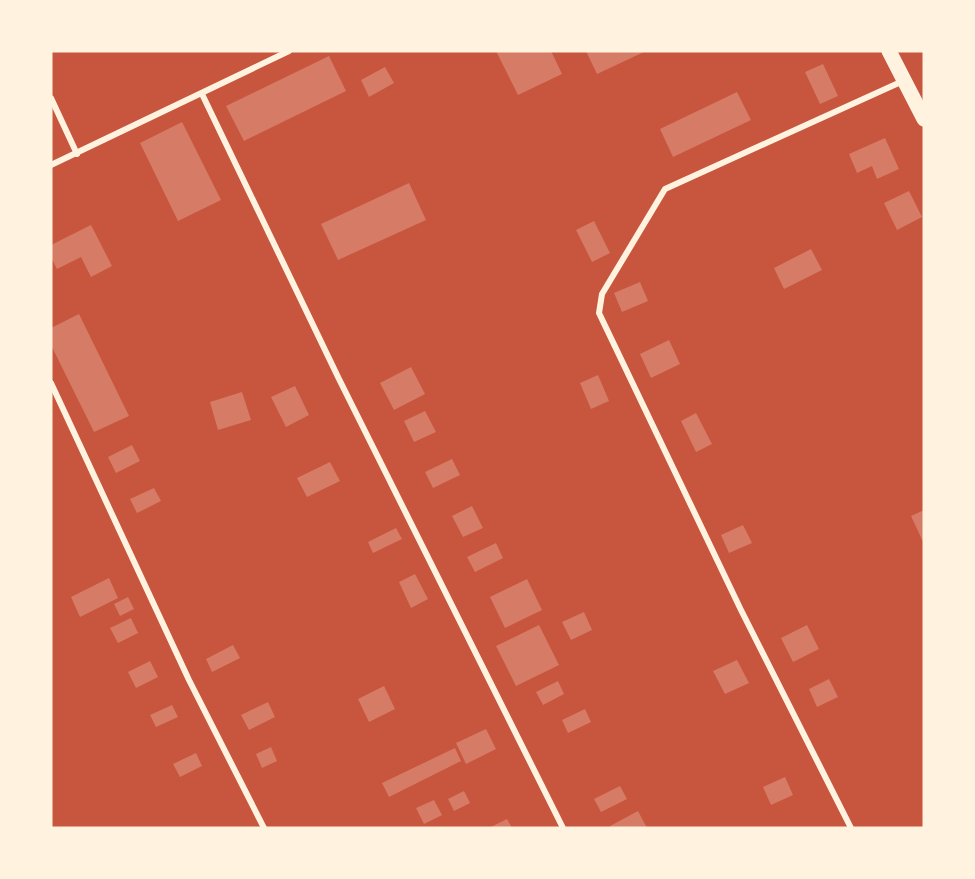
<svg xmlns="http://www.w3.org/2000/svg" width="975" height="879" font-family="'PT Sans',sans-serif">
  <rect width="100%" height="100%" fill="#c8553d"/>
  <g fill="#d67c66">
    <polygon points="496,51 551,51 562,74 518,95"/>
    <polygon points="586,51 646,51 597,74"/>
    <polygon points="329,56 346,91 244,141 226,106"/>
    <polygon points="823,64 838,96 820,104 805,72"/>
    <polygon points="385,67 394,83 369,97 361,80"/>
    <polygon points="737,92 751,120 673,157 660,129"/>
    <polygon points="182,122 221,200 178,221 140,143"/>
    <polygon points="885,138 899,169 877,179 872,166 857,173 849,154"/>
    <polygon points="409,183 426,220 338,260 321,224"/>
    <polygon points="909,191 922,217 897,230 884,203"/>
    <polygon points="594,221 610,253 592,262 576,230"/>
    <polygon points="91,225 112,266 91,277 81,257 57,269 51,257 51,245"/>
    <polygon points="811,249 822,270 784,289 774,268"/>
    <polygon points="640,282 648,301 622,312 614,293"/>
    <polygon points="79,314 129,416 94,432 51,345 51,328"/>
    <polygon points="669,340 680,364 651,378 640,354"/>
    <polygon points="411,367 425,394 394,410 380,383"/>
    <polygon points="598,375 609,401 591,409 580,383"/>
    <polygon points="295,386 309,415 286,427 271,397"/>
    <polygon points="242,392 251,420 218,430 210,402"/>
    <polygon points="425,411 436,432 414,442 404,421"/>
    <polygon points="696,413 712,444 696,452 681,421"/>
    <polygon points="132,445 140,461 116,473 108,457"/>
    <polygon points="452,459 460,475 433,488 425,472"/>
    <polygon points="330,462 340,481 307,497 297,478"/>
    <polygon points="154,488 161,501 137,513 130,499"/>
    <polygon points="472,506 483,528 463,537 452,516"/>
    <polygon points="924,510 924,544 911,516"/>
    <polygon points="743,525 752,543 729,553 721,535"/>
    <polygon points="396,528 402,539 373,553 368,542"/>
    <polygon points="496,543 503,558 475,572 467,557"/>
    <polygon points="415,574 428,599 411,608 399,582"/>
    <polygon points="109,578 118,598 80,617 71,597"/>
    <polygon points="527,579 542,610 505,628 490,597"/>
    <polygon points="128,597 134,609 120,616 114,604"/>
    <polygon points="584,612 592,630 571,640 562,622"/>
    <polygon points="131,618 138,633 118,643 110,628"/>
    <polygon points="539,625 559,665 516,686 496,646"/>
    <polygon points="807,625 819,649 793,662 781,638"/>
    <polygon points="233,645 240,658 212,672 206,659"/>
    <polygon points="737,660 749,683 725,694 713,671"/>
    <polygon points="150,661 158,677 136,688 128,672"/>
    <polygon points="829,679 838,697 817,707 809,689"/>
    <polygon points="558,681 564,694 543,705 536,692"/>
    <polygon points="384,686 395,709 369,722 358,699"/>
    <polygon points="268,702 275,717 249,730 241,715"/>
    <polygon points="172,705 178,717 156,727 150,715"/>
    <polygon points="585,709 591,722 568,733 562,720"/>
    <polygon points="486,729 496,749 466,764 456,743"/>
    <polygon points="271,747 277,761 262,768 256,754"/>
    <polygon points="455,748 461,761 389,797 382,783"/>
    <polygon points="196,753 202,766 180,777 173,764"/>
    <polygon points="785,777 793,795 771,805 763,787"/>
    <polygon points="620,786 627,799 601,812 594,799"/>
    <polygon points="464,791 470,803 454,811 448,799"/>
    <polygon points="434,800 442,815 424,824 416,808"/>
    <polygon points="638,811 647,828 611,828 610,826"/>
    <polygon points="507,819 512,828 489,828"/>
  </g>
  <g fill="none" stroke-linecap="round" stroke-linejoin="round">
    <g stroke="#fff3e0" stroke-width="6">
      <polyline points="202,94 339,379 563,828"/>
      <polyline points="51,98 77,154"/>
      <polyline points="51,165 289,51"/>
      <polyline points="51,383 189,680 264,828"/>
      <polyline points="851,828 741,610 599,313 602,294 665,189 903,81"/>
    </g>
    <polyline stroke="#fff3e0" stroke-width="15" points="889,51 924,119"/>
  </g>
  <rect width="975" height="879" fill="none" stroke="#fff3e0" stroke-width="105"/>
</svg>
